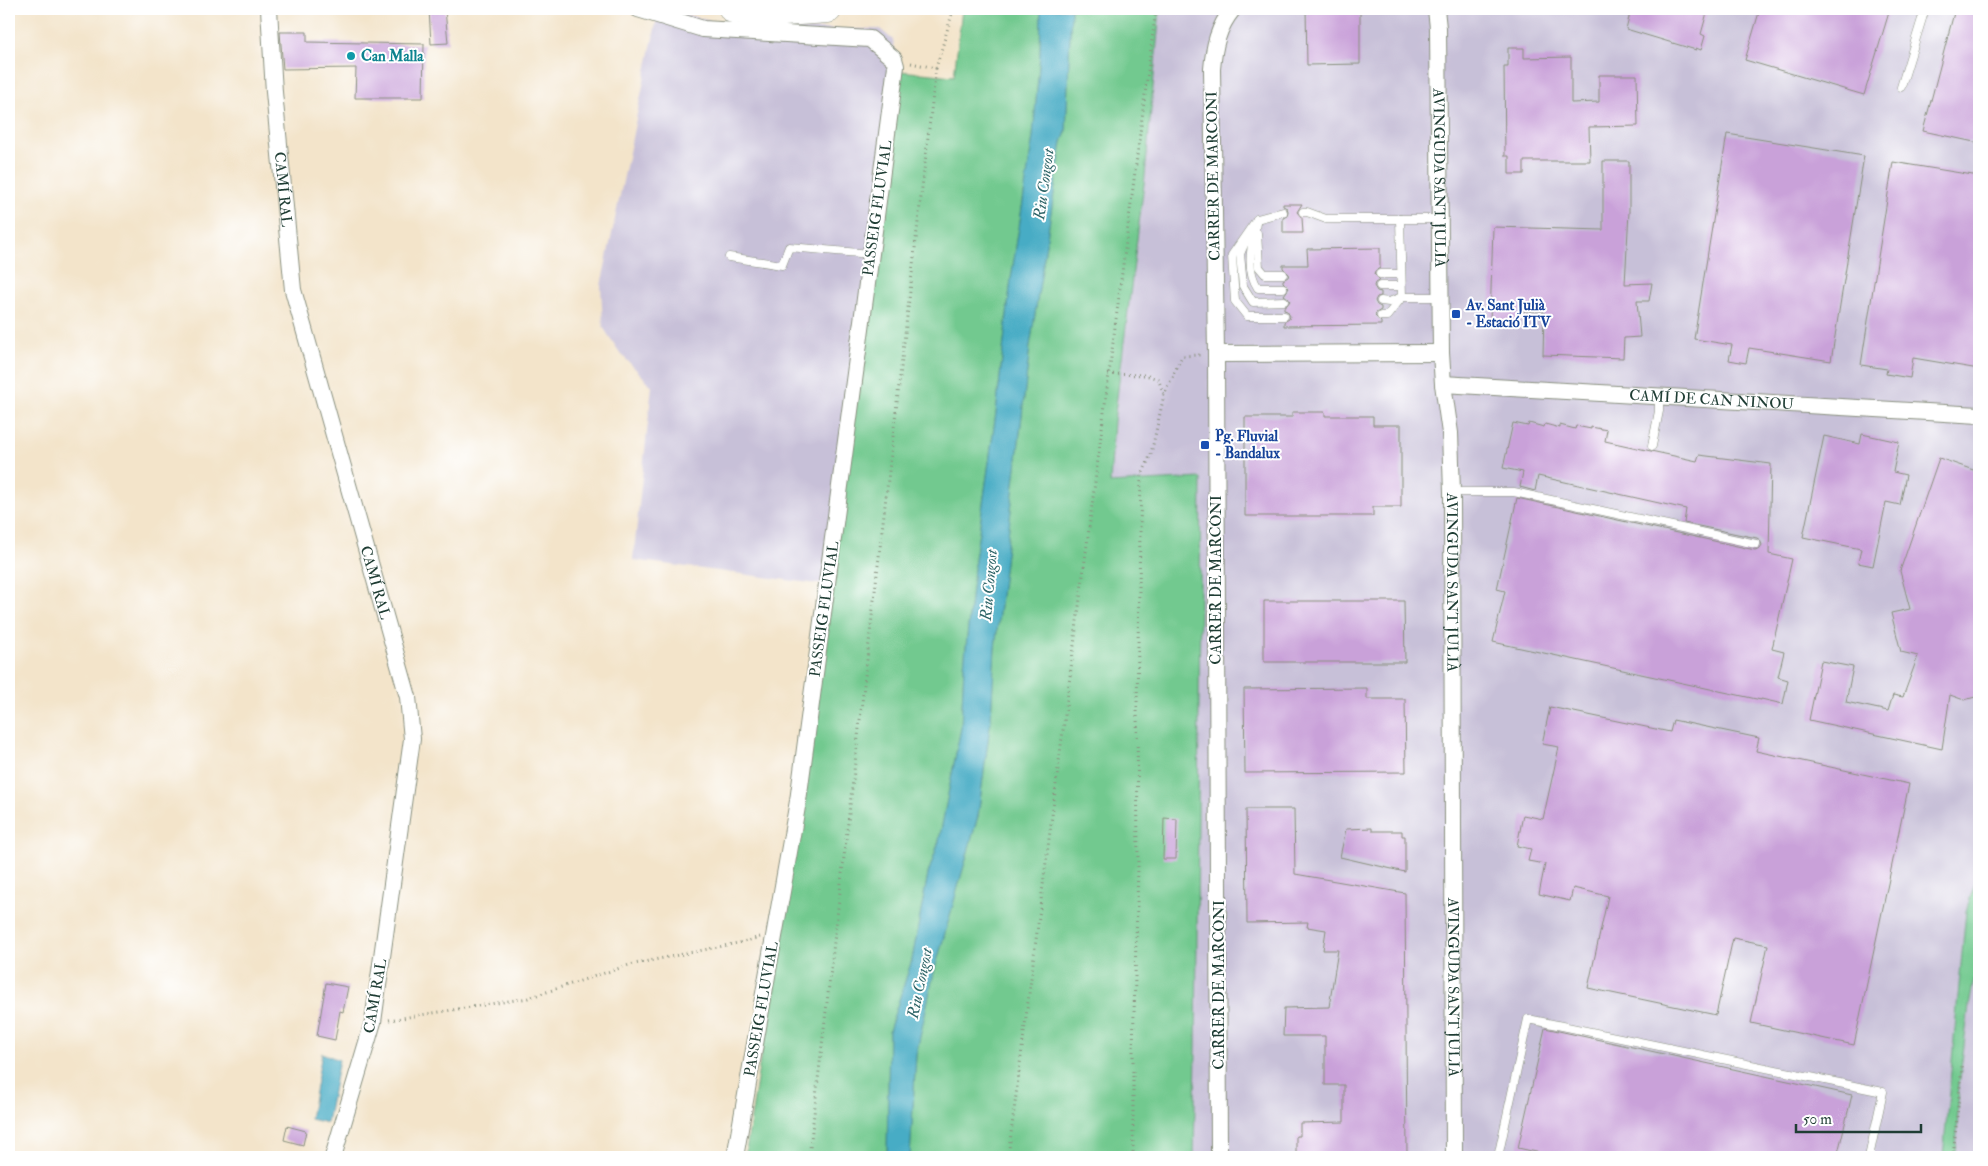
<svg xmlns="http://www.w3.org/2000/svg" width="1988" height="1166" font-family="'IM FELL Double Pica',serif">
  <rect width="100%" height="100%" fill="#fff"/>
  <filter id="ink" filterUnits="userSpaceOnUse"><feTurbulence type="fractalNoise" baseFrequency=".02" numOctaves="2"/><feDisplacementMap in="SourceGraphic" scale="10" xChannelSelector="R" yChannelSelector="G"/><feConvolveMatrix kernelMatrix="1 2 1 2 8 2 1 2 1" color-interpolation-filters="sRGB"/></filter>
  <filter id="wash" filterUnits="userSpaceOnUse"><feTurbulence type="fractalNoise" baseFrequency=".0096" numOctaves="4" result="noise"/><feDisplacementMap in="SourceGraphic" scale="20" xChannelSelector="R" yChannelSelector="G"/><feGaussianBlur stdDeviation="1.12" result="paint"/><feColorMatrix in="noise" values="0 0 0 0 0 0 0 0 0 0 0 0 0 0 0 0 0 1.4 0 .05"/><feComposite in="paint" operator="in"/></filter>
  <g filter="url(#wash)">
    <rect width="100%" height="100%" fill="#f3e4ca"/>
    <g fill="#c7c0d8">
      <polygon points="659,9 667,9 717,23 795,29 880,29 893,40 899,71 834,586 633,560 652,386 620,353 603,327 601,286"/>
      <polygon points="1160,9 1979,9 1979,871 1966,911 1943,1157 1194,1157 1196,1050 1201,479 1110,483 1114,421 1145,176"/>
      <polygon points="1979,952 1979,1157 1956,1157 1959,1085 1969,1006"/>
    </g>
    <g fill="#72c98f" stroke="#488362">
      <polygon points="962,9 1041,9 1040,54 1033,137 1011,279 996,413 975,560 964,666 961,728 939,841 928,874 912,960 889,1031 887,1157 745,1157 766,1022 899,71 954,76"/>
      <polygon points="1071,9 1160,9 1145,176 1114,421 1110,483 1201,478 1196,1050 1194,1157 910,1157 916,1055 934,972 978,816 991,718 995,648 1030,346 1062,142 1066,132"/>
      <polygon points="1979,871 1979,952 1969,1006 1959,1085 1956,1157 1943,1157 1966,911"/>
    </g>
    <g fill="#46acc5" stroke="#32747c">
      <polygon points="1041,9 1071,9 1066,132 1062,142 1030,346 995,648 991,718 978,816 934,972 916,1055 910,1157 887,1157 889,1031 912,960 928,874 939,841 961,728 964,666 975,560 996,413 1011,279 1033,137 1040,54"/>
      <polygon points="322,1053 339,1060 327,1123 310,1119"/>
    </g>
    <g id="blocks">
      <g fill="#c9a1d9">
        <polygon points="429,9 445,9 448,43 431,44"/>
        <polygon points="1306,9 1360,9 1360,64 1307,65"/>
        <polygon points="1631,9 1708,9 1701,34 1705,36 1701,50 1696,48 1696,50 1626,29"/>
        <polygon points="1760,9 1890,9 1864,95 1745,60"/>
        <polygon points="1955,9 1979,9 1979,143 1923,131"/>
        <polygon points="280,32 307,32 307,42 424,44 423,98 355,98 356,68 283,69"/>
        <polygon points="1508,48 1524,48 1524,58 1571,57 1571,103 1599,102 1599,75 1637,75 1638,126 1589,127 1590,161 1524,161 1524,174 1509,174 1509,156 1505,156 1504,67 1508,67"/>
        <polygon points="1727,134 1864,156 1831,361 1749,348 1746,363 1729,360 1732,345 1694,339"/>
        <polygon points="1603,161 1629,161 1629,212 1625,284 1652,283 1649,301 1637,301 1640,337 1624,338 1623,358 1543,355 1544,312 1519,311 1518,322 1490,321 1493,227 1603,230"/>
        <polygon points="1893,162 1979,176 1979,369 1913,358 1910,378 1886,374 1887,369 1861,365"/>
        <polygon points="1283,204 1302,204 1297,212 1302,218 1303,233 1283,233 1283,218 1287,216 1288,211 1287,208 1283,206"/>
        <polygon points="1380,248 1380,268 1375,271 1374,274 1380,280 1375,283 1374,286 1377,291 1381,292 1381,296 1377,297 1375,301 1377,305 1381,307 1381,310 1376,313 1375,316 1381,322 1381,325 1284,326 1284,322 1289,319 1290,316 1287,311 1284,310 1284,307 1287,305 1290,301 1288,298 1284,295 1289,288 1283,282 1283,280 1288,277 1289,274 1283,268 1283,265 1308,265 1307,249"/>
        <polygon points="1292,412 1325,412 1325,416 1373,416 1373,425 1401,425 1401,507 1373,507 1373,516 1245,516 1245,417 1292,417"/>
        <polygon points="1513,423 1528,426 1529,423 1544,427 1545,424 1560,428 1560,425 1575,429 1576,426 1591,429 1591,427 1607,430 1605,441 1697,461 1699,455 1771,464 1769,554 1792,559 1772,649 1784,652 1778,677 1788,680 1783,704 1761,699 1761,700 1493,642 1505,591 1497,589 1517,498 1755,550 1760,548 1762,545 1760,540 1757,538 1684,523 1686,509 1538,476 1535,491 1520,487 1523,472 1503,468"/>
        <polygon points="1862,434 1899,442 1893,472 1906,475 1900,505 1886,502 1873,566 1858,563 1861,549 1803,537 1824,436 1860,444"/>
        <polygon points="1939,458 1979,472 1979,696 1964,700 1950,695 1942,749 1809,720 1821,661 1853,667 1846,702 1888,711 1893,695 1903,697 1918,656 1901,652 1891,613 1910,609 1900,571"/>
        <polygon points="1264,601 1404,601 1405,662 1264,662"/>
        <polygon points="1367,688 1367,699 1405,699 1406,772 1245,773 1244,689"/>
        <polygon points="1550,707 1670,732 1673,720 1759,738 1756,751 1909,784 1854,1045 1751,1023 1768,945 1733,938 1716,1015 1588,988 1608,896 1573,888 1570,901 1539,894 1545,864 1528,861 1531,849 1517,846 1523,815 1543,819 1559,747 1542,744"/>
        <polygon points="1246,809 1294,809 1295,874 1405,893 1407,1157 1296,1157 1296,1136 1300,1136 1300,1123 1344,1122 1344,1085 1325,1085 1325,1036 1283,1036 1284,1008 1329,1007 1338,950 1323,950 1326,930 1307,927 1308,922 1247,923"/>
        <polygon points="1164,818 1177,819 1176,859 1163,859"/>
        <polygon points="1372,828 1372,831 1402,831 1402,836 1405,836 1405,872 1340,857 1346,829"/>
        <polygon points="326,983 348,987 343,1012 340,1011 335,1040 317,1036"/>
        <polygon points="1545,1028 1852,1095 1837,1157 1559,1157 1518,1148"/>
        <polygon points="287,1126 306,1131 303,1145 284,1140"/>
      </g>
    </g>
  </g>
  <g filter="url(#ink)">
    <use href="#blocks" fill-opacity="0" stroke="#89907f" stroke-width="1"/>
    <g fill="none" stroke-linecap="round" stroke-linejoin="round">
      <g stroke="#89907f" stroke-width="9">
        <g id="lane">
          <polyline points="1901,87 1925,9"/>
          <polyline points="1303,212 1307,212 1326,219 1400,219 1402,297"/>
          <polyline points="1257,219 1232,255 1235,301 1247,316 1284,316"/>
          <polyline points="1257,219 1283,212"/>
          <polyline points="1400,219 1441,219"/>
          <path d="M1256,223c-4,22 -11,45 2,65h25"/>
          <polyline points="1257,233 1259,267 1265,274 1283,274"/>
          <polyline points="1247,238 1240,254 1243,286 1253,302 1284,301"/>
          <polyline points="729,257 782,265 789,247 871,254"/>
          <polyline points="1380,274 1401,274"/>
          <polyline points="1380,286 1401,286"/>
          <polyline points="1381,301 1389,302 1402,297 1441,297"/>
          <polyline points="1381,316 1387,316 1402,297"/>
          <polyline points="1652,446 1659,411 1659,397"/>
          <polyline points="1452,492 1514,492 1756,544"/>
          <polyline points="1498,1157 1528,1019 1883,1092 1869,1157"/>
        </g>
      </g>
      <g stroke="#89907f" stroke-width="18">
        <g id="street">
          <path id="s1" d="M269,9l5,83 19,198 115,407 4,42 -39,283 -40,135"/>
          <polyline points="638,9 703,29 870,39 894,59 896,66 798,801 735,1157"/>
          <path id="s2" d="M1436,9l2,19 3,325 2,31 7,49 2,59 2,665"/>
          <polyline points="1216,354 1441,353"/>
          <path id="s3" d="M1443,384l536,31"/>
          <path d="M1219,1157l-3,-803 -4,-285c2,-23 6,-42 21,-60"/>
        </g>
      </g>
      <g stroke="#89907f" stroke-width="29">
        <polyline id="highway" points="733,9 769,13 828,9"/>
      </g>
      <g stroke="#89907f" stroke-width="3" stroke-dasharray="1 4" stroke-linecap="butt">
        <polyline points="911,63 936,68 952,14 950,9"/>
        <polyline points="1108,374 1145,375 1158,379 1164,394"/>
        <polyline points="389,1020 528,998 629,965 743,942 760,937"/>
        <polyline points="809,1157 936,68"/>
        <polyline points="1008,1157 1156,9"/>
        <polyline points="1133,1157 1133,1051 1138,867 1137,702 1141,477 1151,454 1164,395 1182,356 1200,355"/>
        <polyline points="1953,1157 1962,1066"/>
      </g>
      <use href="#lane" stroke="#fff" stroke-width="8"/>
      <use href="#street" stroke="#fff" stroke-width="16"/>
      <use href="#highway" stroke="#fff" stroke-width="28"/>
    </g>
  </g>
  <circle fill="#0f9aa8" stroke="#fff" stroke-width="2" cx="351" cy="56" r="5"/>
  <g fill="#1a4fb4" stroke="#fff" stroke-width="2">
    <rect x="1451" y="309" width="10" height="10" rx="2.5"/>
    <rect x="1200" y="440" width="10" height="10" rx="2.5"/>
  </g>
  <g text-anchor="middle" stroke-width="4" stroke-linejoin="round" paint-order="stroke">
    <g font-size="15" font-weight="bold" fill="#0d838f" stroke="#fff" text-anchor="start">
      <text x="361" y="61">Can Malla</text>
    </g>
    <g font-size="15" fill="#1f3d34" stroke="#fff">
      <text transform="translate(1213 176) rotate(-91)" y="5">CARRER DE MARCONI</text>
      <text dy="5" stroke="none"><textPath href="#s2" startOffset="169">AVINGUDA SANT JULIÀ</textPath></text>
      <text dy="5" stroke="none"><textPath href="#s1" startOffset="181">CAMÍ RAL</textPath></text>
      <text transform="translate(877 208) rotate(-82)" y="5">PASSEIG FLUVIAL</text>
      <text dy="5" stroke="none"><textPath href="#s3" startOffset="269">CAMÍ DE CAN NINOU</textPath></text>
      <text transform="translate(1216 580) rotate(-90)" y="5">CARRER DE MARCONI</text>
      <text dy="5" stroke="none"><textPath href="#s1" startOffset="586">CAMÍ RAL</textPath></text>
      <text dy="5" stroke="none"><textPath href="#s2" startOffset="574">AVINGUDA SANT JULIÀ</textPath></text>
      <text transform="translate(824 609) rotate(-82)" y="5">PASSEIG FLUVIAL</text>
      <text transform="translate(1219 985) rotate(-90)" y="5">CARRER DE MARCONI</text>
      <text dy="5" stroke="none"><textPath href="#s2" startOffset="979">AVINGUDA SANT JULIÀ</textPath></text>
      <text transform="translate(375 996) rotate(-80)" y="5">CAMÍ RAL</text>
      <text transform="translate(761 1009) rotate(-80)" y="5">PASSEIG FLUVIAL</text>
    </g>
    <g font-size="15" font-weight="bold" fill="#164399" stroke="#fff" text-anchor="start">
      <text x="1466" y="310">Av. Sant Julià<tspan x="1466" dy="17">- Estació ITV</tspan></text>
      <text x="1215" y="441">Pg. Fluvial<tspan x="1215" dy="17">- Bandalux</tspan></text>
    </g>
    <g font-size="16" font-style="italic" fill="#2d6467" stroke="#fff">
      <text transform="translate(1043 184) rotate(-82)" y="6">Riu Congost</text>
      <text transform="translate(988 585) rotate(-85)" y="6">Riu Congost</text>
      <text transform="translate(919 983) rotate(-78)" y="6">Riu Congost</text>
    </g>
  </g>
  <rect width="1988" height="1166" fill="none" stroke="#fff" stroke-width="30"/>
  <path d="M1796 1124v8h125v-8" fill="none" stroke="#1f3d34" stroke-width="2.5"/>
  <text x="1803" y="1124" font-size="15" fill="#1f3d34" stroke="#ffffff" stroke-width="4" paint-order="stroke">50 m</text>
</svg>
